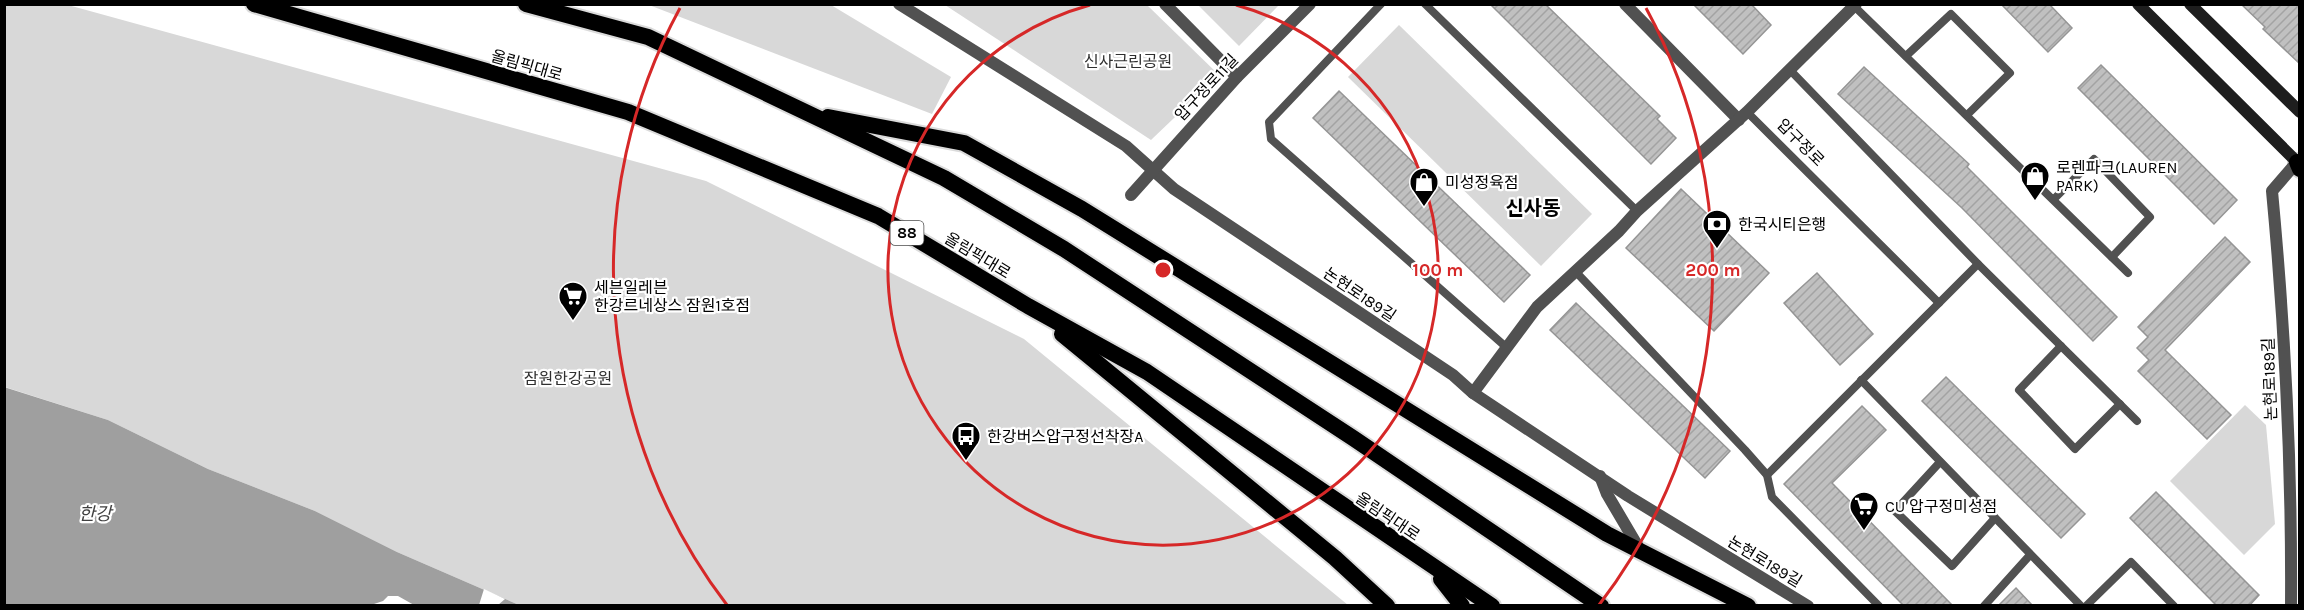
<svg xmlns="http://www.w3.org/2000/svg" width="2304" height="610" font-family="Karla,'Noto Sans KR',sans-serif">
  <defs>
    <pattern id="building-hatch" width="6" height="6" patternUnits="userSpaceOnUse" patternTransform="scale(1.5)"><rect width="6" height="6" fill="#c0c0c0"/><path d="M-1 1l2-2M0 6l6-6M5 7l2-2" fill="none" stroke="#a3a3a3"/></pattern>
  </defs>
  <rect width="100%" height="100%" fill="#fff"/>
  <g fill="#d8d8d8">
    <polygon points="4,5 68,5 706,181 1024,339 1348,605 519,605 397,552 315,511 208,469 108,420 5,387"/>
    <polygon points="649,5 831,5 951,77 932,114"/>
    <polygon points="945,5 1147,5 1219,75 1151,140"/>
    <polygon points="1198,5 1279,5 1239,46"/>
    <polygon points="1399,25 1592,214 1541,266 1348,77"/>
    <polygon points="2245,405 2266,425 2275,524 2244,555 2170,481"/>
  </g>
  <polygon fill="#9f9f9f" points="4,387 108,420 208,469 315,511 397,552 519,605 5,605"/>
  <g fill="#fff">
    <polygon points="484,589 505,599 498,605 479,605"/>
    <polygon points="388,596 398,596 414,605 371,605 383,601"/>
  </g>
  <g fill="url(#building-hatch)" stroke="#959595" stroke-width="1.5">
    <polygon points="1490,4 1545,4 1660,116 1657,119 1676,138 1651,164"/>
    <polygon points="1693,4 1751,4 1771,25 1743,54"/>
    <polygon points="2001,4 2049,4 2072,28 2048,52"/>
    <polygon points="2241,4 2300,4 2300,64 2263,29 2265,27"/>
    <polygon points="2101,65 2237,200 2214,224 2078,88"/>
    <polygon points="1864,67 1969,164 1967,167 2117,317 2093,341 1962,208 1838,94"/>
    <polygon points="1339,91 1530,275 1504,302 1313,118"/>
    <polygon points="1681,189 1769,273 1714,331 1626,248"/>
    <polygon points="2225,237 2250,262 2165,350 2231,415 2207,439 2138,371 2149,360 2137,348 2148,337 2138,327"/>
    <polygon points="1817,273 1873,334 1840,365 1784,303"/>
    <polygon points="1576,303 1730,451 1705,478 1550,330"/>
    <polygon points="1946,377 2085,514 2061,538 1922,401"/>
    <polygon points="1862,406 1886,430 1832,483 1953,606 1904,606 1784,484"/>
    <polygon points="2156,492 2259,595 2249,606 2217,606 2130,518"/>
    <polygon points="2016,588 2033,606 1998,606"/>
  </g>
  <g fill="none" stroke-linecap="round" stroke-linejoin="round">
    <g stroke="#dbdbdb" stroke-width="20">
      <g id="trunk">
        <polyline points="254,4 628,112 878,216 1028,306 1147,372 1492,606"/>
        <polyline points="526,4 648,37 944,178 1064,249 1353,438 1601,606"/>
        <polyline points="828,117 964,143 1082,209 1607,534 1748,606"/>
        <polyline points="2297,162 2300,169"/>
        <polyline points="1062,334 1335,558 1387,606"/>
        <polyline points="1441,579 1462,606"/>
      </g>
    </g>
    <g stroke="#515151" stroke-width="8">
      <polyline points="1381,4 1269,122 1271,139 1506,347"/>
      <polyline points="1425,4 1637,211"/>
      <polyline points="1854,6 2128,273"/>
      <polyline points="1906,56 1951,14 2010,73 1967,115"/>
      <polyline points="1790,70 1978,264 2137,421"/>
      <polyline points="1747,112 1939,303"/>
      <polyline points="2054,199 2094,159 2150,217 2112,257"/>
      <polyline points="1575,271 1745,450 1767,475 1772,497 1879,606"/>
      <polyline points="2061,346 2019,390 2075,449 2120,404"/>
      <polyline points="1861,380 2081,606"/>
      <polyline points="1940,462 1895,511 1952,566 1995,518"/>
      <polyline points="1767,475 1978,264"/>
      <polyline points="1984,606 2030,555"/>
      <polyline points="2086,606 2131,562 2174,606"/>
    </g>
    <g stroke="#515151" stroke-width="12">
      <polyline points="899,4 1126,146 1174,189 1453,375 1473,393 1628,496 1808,606"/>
      <polyline points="1165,4 1237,77"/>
      <polyline points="1625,4 1739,120"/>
      <polyline points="1131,195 1237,77 1310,4"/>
      <polyline points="1473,393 1537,307 1619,231 1637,211 1747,112 1856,4"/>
      <polyline points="1600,476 1607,494 1640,550"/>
      <path d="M2291,606c1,-139 -6,-277 -19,-415l25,-29"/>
    </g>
    <g stroke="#1e1e1e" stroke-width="12">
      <polyline points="2138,4 2300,165"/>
      <polyline points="2190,4 2300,112"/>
    </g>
    <use href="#trunk" stroke="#000" stroke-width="16"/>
  </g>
  <g fill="none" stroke="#d62828" stroke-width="3">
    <path d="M1236 5A275 275 0 1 1 1090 5"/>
    <path d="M727 605A550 550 0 0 1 680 8M1646 8A550 550 0 0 1 1599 605"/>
  </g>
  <defs>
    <g id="shop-pin" transform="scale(1.5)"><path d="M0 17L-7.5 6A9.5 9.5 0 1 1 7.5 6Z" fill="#000" stroke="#fff"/><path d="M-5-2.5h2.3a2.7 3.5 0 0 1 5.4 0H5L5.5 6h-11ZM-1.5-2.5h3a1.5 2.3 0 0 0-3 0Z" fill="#fff"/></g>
    <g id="bank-pin" transform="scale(1.5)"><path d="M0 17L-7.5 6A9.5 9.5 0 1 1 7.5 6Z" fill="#000" stroke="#fff"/><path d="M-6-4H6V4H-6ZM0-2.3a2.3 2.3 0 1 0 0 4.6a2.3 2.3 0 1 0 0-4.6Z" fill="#fff"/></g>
    <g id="supermarket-pin" transform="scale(1.5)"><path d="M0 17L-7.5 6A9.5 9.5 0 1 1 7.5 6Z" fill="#000" stroke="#fff"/><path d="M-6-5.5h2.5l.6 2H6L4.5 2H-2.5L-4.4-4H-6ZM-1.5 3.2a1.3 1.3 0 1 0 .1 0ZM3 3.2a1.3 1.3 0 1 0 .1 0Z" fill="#fff"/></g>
    <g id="bus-pin" transform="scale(1.5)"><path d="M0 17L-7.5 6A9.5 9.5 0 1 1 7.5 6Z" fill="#000" stroke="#fff"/><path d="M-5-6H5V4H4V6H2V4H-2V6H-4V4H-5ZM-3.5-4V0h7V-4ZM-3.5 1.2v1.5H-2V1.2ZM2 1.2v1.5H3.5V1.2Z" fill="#fff"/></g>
  </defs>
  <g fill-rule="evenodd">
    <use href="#shop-pin" x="2035" y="176"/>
    <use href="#shop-pin" x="1424" y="182"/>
    <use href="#bank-pin" x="1717" y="224"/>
    <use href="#supermarket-pin" x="573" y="296"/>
    <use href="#bus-pin" x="966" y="436"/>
    <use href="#supermarket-pin" x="1864" y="506"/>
  </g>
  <g text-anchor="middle" stroke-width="4.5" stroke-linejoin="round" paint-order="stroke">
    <rect fill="#fff" stroke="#4c4c4c" stroke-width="1.5" x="890.5" y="221" width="33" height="24" rx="4.5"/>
    <g font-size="15" font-weight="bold" fill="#000">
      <text x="907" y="238">88</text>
    </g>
    <g font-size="16" fill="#2f2f2f" stroke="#fff">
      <text x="1128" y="67">신사근린공원</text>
      <text x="568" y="384">잠원한강공원</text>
    </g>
    <g font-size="16" fill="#000" stroke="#fff">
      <text transform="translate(527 65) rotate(16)" y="6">올림픽대로</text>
      <text transform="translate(1206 87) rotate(-47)" y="6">압구정로11길</text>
      <text transform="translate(1801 142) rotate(45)" y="6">압구정로</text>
      <text transform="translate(978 255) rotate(31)" y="6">올림픽대로</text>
      <text transform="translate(1360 294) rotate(34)" y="6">논현로189길</text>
      <text transform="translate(2269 379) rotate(-92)" y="6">논현로189길</text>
      <text transform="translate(1388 516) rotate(34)" y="6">올림픽대로</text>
      <text transform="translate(1765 561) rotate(31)" y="6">논현로189길</text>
    </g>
    <g font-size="16" fill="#000" stroke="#fff" text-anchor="start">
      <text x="2056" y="173">로렌파크(LAUREN<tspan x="2056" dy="18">PARK)</tspan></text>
      <text x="1445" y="188">미성정육점</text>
      <text x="1738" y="230">한국시티은행</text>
      <text x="594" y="293">세븐일레븐<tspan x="594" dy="18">한강르네상스 잠원1호점</tspan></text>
      <text x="987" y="442">한강버스압구정선착장A</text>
      <text x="1885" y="512">CU 압구정미성점</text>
    </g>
    <g font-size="18" font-style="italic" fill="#404040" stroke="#fff">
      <text x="95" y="520">한강</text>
    </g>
    <g font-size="20" font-weight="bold" fill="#000" stroke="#fff">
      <text x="1533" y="215">신사동</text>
    </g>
  </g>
  <circle cx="1163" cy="270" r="9" fill="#d62828" stroke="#fff" stroke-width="3"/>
  <g font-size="18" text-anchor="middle" font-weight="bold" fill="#d62828" stroke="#fff" stroke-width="4.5" stroke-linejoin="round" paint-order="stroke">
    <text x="1438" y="276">100 m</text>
    <text x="1713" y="276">200 m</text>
  </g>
  <rect width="2304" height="610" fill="none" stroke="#000000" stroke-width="12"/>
</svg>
